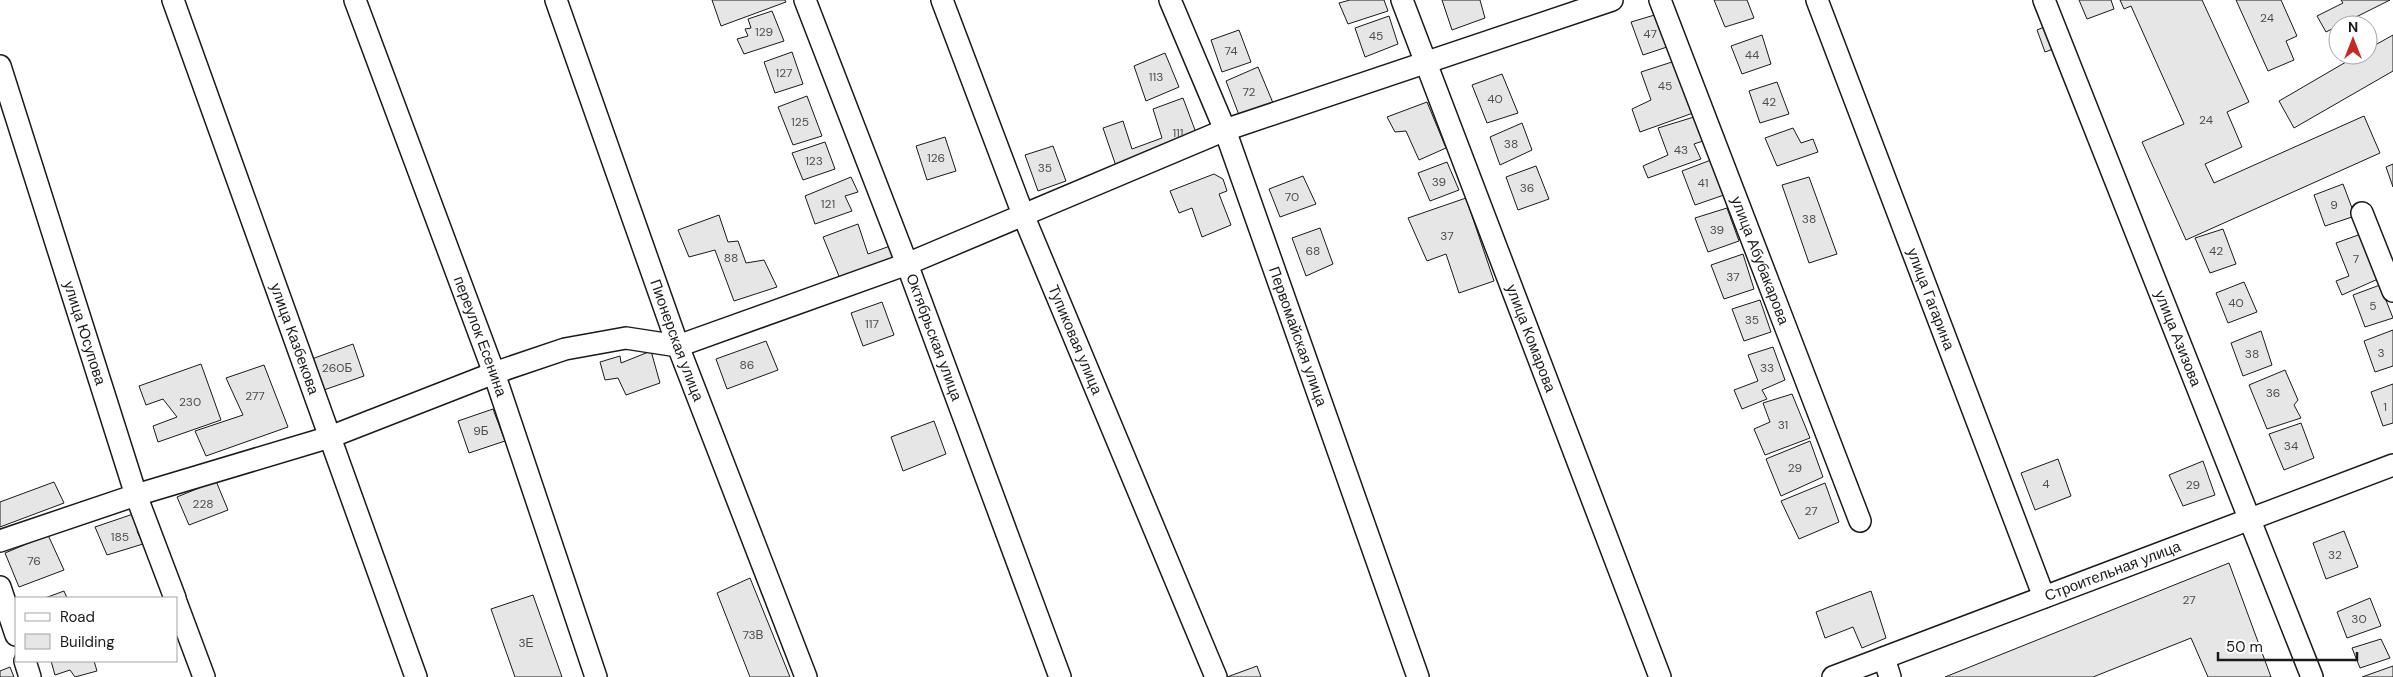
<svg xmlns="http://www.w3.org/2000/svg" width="2393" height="677" font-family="'DM Sans',sans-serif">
  <rect width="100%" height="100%" fill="#fff"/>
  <g fill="#e6e6e6" stroke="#1a1a1a">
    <polygon points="712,0 785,0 786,2 721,26"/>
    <polygon points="1350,0 1384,0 1388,11 1348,24 1339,3"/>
    <polygon points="1442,0 1480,0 1485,18 1452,30"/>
    <polygon points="1714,0 1747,0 1754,18 1725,27"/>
    <polygon points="2079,0 2111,0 2114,9 2087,19"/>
    <polygon points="2120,0 2202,0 2249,102 2227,112 2242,147 2205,164 2214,183 2364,116 2380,153 2186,240 2142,142 2184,124 2131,6 2124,9"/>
    <polygon points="2236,0 2281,0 2297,36 2286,41 2294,60 2268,71"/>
    <polygon points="2341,0 2390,0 2326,32 2317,16 2343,3"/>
    <polygon points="772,11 784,41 744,54 737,39 748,36 745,29 751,28 748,19"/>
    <polygon points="1658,14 1670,46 1643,55 1631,22"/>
    <polygon points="1389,16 1398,44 1365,57 1355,28"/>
    <polygon points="2049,25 2059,47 2045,52 2037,30"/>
    <polygon points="1239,30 1251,62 1222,72 1211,40"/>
    <polygon points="1762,35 1771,64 1742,74 1731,46"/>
    <polygon points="2393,35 2393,71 2294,128 2279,101 2358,55 2368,55 2368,49"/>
    <polygon points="792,52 803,84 775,93 764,62"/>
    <polygon points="1165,53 1179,87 1146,101 1134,66"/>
    <polygon points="1675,61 1693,113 1640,132 1632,109 1651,100 1641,72"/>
    <polygon points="1258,67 1273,103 1239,115 1226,81"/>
    <polygon points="1502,74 1518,113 1487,123 1472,85"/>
    <polygon points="1777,82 1789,114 1760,123 1749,91"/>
    <polygon points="807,96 822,136 793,145 778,107"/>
    <polygon points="1183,98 1198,138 1116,166 1103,128 1123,121 1132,149 1162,138 1153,109"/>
    <polygon points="1427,102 1446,148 1419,160 1406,131 1395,132 1387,117"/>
    <polygon points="1694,117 1703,141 1694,144 1701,159 1648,178 1643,166 1668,155 1658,128"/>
    <polygon points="1522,123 1532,150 1500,165 1490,137"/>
    <polygon points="1793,128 1801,143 1813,139 1818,152 1777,166 1765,138"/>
    <polygon points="945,137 956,171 927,180 916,146"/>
    <polygon points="825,142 835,169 803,180 792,153"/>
    <polygon points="1053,146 1066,181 1038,191 1025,155"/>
    <polygon points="1711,160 1724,195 1695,205 1682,171"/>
    <polygon points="1447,162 1459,190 1430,201 1418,173"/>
    <polygon points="2393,164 2393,187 2386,167"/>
    <polygon points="1536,166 1549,199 1518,210 1506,177"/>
    <polygon points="1214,174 1223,179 1227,191 1219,194 1231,225 1202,237 1192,208 1179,213 1170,191"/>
    <polygon points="1303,176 1316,204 1280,217 1269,189"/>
    <polygon points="851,177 858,192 845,196 852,211 815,224 805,196"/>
    <polygon points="1809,177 1837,254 1809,263 1782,185"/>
    <polygon points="2343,184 2355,216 2325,226 2314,195"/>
    <polygon points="1466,198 1494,281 1459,293 1446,254 1427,261 1408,218"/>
    <polygon points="1727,208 1739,241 1708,252 1695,218"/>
    <polygon points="719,215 728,242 738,241 746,263 764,260 777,287 734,301 715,250 689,257 678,230"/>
    <polygon points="858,224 868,254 890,246 900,268 843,286 823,237"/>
    <polygon points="1320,228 1333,264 1306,276 1292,238"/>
    <polygon points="2223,229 2236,264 2210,273 2195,238"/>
    <polygon points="2361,234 2378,279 2342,295 2336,281 2349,276 2336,243"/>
    <polygon points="1743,254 1754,289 1724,299 1711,265"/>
    <polygon points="2244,282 2257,312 2228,323 2216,293"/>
    <polygon points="2380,285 2393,318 2365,327 2353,295"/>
    <polygon points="1760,300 1771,332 1744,341 1732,309"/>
    <polygon points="882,302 894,335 863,346 851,313"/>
    <polygon points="2393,330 2393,366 2375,372 2364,341"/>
    <polygon points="2261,331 2272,365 2243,376 2231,343"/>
    <polygon points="766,341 778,370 727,389 716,359"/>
    <polygon points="353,344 364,376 321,391 309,360"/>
    <polygon points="1773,347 1785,380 1762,390 1767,399 1742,409 1734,390 1758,381 1748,355"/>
    <polygon points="651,351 660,383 626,395 618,378 605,380 600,362 620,356 621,363"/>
    <polygon points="201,364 221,420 158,442 153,426 177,417 163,399 146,405 139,386"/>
    <polygon points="264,365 288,427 206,456 195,431 243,415 226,378"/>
    <polygon points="2285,370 2298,400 2294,405 2301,418 2267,429 2249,385"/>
    <polygon points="2393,384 2393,423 2383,426 2371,392"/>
    <polygon points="1792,394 1810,438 1765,455 1754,429 1770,422 1763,403"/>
    <polygon points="493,409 505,441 469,453 458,421"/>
    <polygon points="934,421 946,454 903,471 891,437"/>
    <polygon points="2301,423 2314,458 2284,470 2269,434"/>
    <polygon points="1810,441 1823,477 1781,496 1766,459"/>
    <polygon points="2058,459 2071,496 2035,510 2021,473"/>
    <polygon points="2203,461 2215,495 2183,506 2169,475"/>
    <polygon points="216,481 228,510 189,525 177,497"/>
    <polygon points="54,482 64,503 0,527 0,502"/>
    <polygon points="1825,483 1839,522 1799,539 1781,501"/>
    <polygon points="139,512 144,527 137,531 143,544 107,555 95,527"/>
    <polygon points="2344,531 2358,567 2326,579 2313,543"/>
    <polygon points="48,535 64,570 19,587 5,553"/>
    <polygon points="2229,563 2271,677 2208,677 2191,638 2093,677 1945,677"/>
    <polygon points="750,578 790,677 750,677 717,593"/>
    <polygon points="64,591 67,598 45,598"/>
    <polygon points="1871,591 1886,638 1862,648 1853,627 1825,638 1816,612"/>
    <polygon points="533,595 562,677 515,677 491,609"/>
    <polygon points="2370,598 2381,626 2347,638 2337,612"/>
    <polygon points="2381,639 2390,658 2360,668 2352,648"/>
    <polygon points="51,661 94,661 97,671 75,677 70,670 55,675"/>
    <polygon points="1257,666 1261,677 1227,677"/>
    <polygon points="2393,666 2393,677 2362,677"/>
    <polygon points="10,667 14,677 0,677 0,671"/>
  </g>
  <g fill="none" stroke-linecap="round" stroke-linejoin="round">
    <g stroke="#1a1a1a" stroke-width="24">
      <g id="minor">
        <path id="s1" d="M173,0l243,677"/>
        <path id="s2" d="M355,0l139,373 102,304"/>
        <path id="s3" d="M556,0l122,346 128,331"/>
        <path id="s4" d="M805,0l102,264 153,413"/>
        <path id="s5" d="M942,0l82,217 192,460"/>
        <path id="s6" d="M1170,0l55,130 193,547"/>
        <path id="s7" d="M1402,0l258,677"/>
        <path id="s8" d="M1660,0l200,521"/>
        <path id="s9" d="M1817,0l227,597"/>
        <path id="s10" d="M2044,0l268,677"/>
        <path id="s11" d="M0,66l136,429 39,103"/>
        <polyline points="2362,213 2393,291"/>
        <polyline points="0,541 136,495 330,437 494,373 565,349 626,338 678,346 907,264 1225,130 1612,0"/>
        <polyline points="0,587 16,635"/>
        <polyline points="176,602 204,677"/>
        <polyline points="1884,658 1890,677"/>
        <polyline points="25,661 30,677"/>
        <path id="s12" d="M1833,677l560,-212"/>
      </g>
    </g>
    <use href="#minor" stroke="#fff" stroke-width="21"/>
  </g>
  <g text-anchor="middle" stroke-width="4" stroke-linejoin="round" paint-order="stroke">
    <g font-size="12" fill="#4d4d4d">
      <text x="2267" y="22">24</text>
      <text x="764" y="36">129</text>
      <text x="1650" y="38">47</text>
      <text x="1376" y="40">45</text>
      <text x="1231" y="55">74</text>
      <text x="1752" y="59">44</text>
      <text x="784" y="77">127</text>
      <text x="1156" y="81">113</text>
      <text x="1665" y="90">45</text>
      <text x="1249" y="96">72</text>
      <text x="1495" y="103">40</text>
      <text x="1769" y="106">42</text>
      <text x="2206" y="124">24</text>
      <text x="800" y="126">125</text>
      <text x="1178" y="137">111</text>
      <text x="1511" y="148">38</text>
      <text x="1681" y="154">43</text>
      <text x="936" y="162">126</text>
      <text x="814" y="165">123</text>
      <text x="1045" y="172">35</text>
      <text x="1439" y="186">39</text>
      <text x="1703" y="187">41</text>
      <text x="1527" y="192">36</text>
      <text x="1292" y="201">70</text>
      <text x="828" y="208">121</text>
      <text x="2334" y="209">9</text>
      <text x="1809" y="223">38</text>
      <text x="1717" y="234">39</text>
      <text x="1447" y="240">37</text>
      <text x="1313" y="255">68</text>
      <text x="2216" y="255">42</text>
      <text x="731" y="262">88</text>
      <text x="2356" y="263">7</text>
      <text x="1733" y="281">37</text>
      <text x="2236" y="307">40</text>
      <text x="2373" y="310">5</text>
      <text x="1752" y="324">35</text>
      <text x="872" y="328">117</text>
      <text x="2381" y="357">3</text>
      <text x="2252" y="358">38</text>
      <text x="747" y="369">86</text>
      <text x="337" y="372">260Б</text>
      <text x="1767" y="372">33</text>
      <text x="2273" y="397">36</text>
      <text x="255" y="400">277</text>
      <text x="190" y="406">230</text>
      <text x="2385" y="411">1</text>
      <text x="1783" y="429">31</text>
      <text x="481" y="435">9Б</text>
      <text x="2291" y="450">34</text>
      <text x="1795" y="472">29</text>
      <text x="2046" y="488">4</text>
      <text x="2193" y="489">29</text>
      <text x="203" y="508">228</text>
      <text x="1811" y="515">27</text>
      <text x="120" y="541">185</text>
      <text x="2335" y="559">32</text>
      <text x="34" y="565">76</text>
      <text x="2189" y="604">27</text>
      <text x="2359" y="623">30</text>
      <text x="753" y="639">73В</text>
      <text x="526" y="647">3Е</text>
    </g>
    <g font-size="15" fill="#1a1a1a" stroke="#fff">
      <text dy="5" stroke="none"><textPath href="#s8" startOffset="279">улица Абубакарова</textPath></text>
      <text dy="5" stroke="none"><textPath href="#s9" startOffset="320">улица Гагарина</textPath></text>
      <text dy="5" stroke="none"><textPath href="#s11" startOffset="280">улица Юсупова</textPath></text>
      <text dy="5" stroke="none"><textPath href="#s2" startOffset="359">переулок Есенина</textPath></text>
      <text dy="5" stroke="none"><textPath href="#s6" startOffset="360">Первомайская улица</textPath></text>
      <text dy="5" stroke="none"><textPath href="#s4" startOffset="361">Октябрьская улица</textPath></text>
      <text dy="5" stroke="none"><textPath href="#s10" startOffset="364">улица Азизова</textPath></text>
      <text dy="5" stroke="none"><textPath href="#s1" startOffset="360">улица Казбекова</textPath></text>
      <text dy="5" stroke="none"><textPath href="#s7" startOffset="362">улица Комарова</textPath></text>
      <text dy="5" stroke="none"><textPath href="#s3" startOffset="361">Пионерская улица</textPath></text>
      <text dy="5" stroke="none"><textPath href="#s5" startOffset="365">Тупиковая улица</textPath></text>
      <text dy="5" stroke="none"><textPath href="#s12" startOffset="299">Строительная улица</textPath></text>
    </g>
  </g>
  <rect x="15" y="597" width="162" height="65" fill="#ffffff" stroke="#a3a3a3"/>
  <rect x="25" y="613" width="25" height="8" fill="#ffffff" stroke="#a3a3a3"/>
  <text x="60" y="622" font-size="15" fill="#1a1a1a">Road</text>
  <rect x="25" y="634" width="25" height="15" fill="#e6e6e6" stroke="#a3a3a3"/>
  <text x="60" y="647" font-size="15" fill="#1a1a1a">Building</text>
  <g transform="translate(2353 40)"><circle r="24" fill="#ffffff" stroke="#a3a3a3"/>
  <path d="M0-4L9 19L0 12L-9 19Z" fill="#c62828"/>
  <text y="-8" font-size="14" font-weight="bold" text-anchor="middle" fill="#1a1a1a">N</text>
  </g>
  <path d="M2218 652v8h139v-8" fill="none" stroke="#1a1a1a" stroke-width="2.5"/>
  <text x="2226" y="652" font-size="15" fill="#1a1a1a" stroke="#ffffff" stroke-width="4" paint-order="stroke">50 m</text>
</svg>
